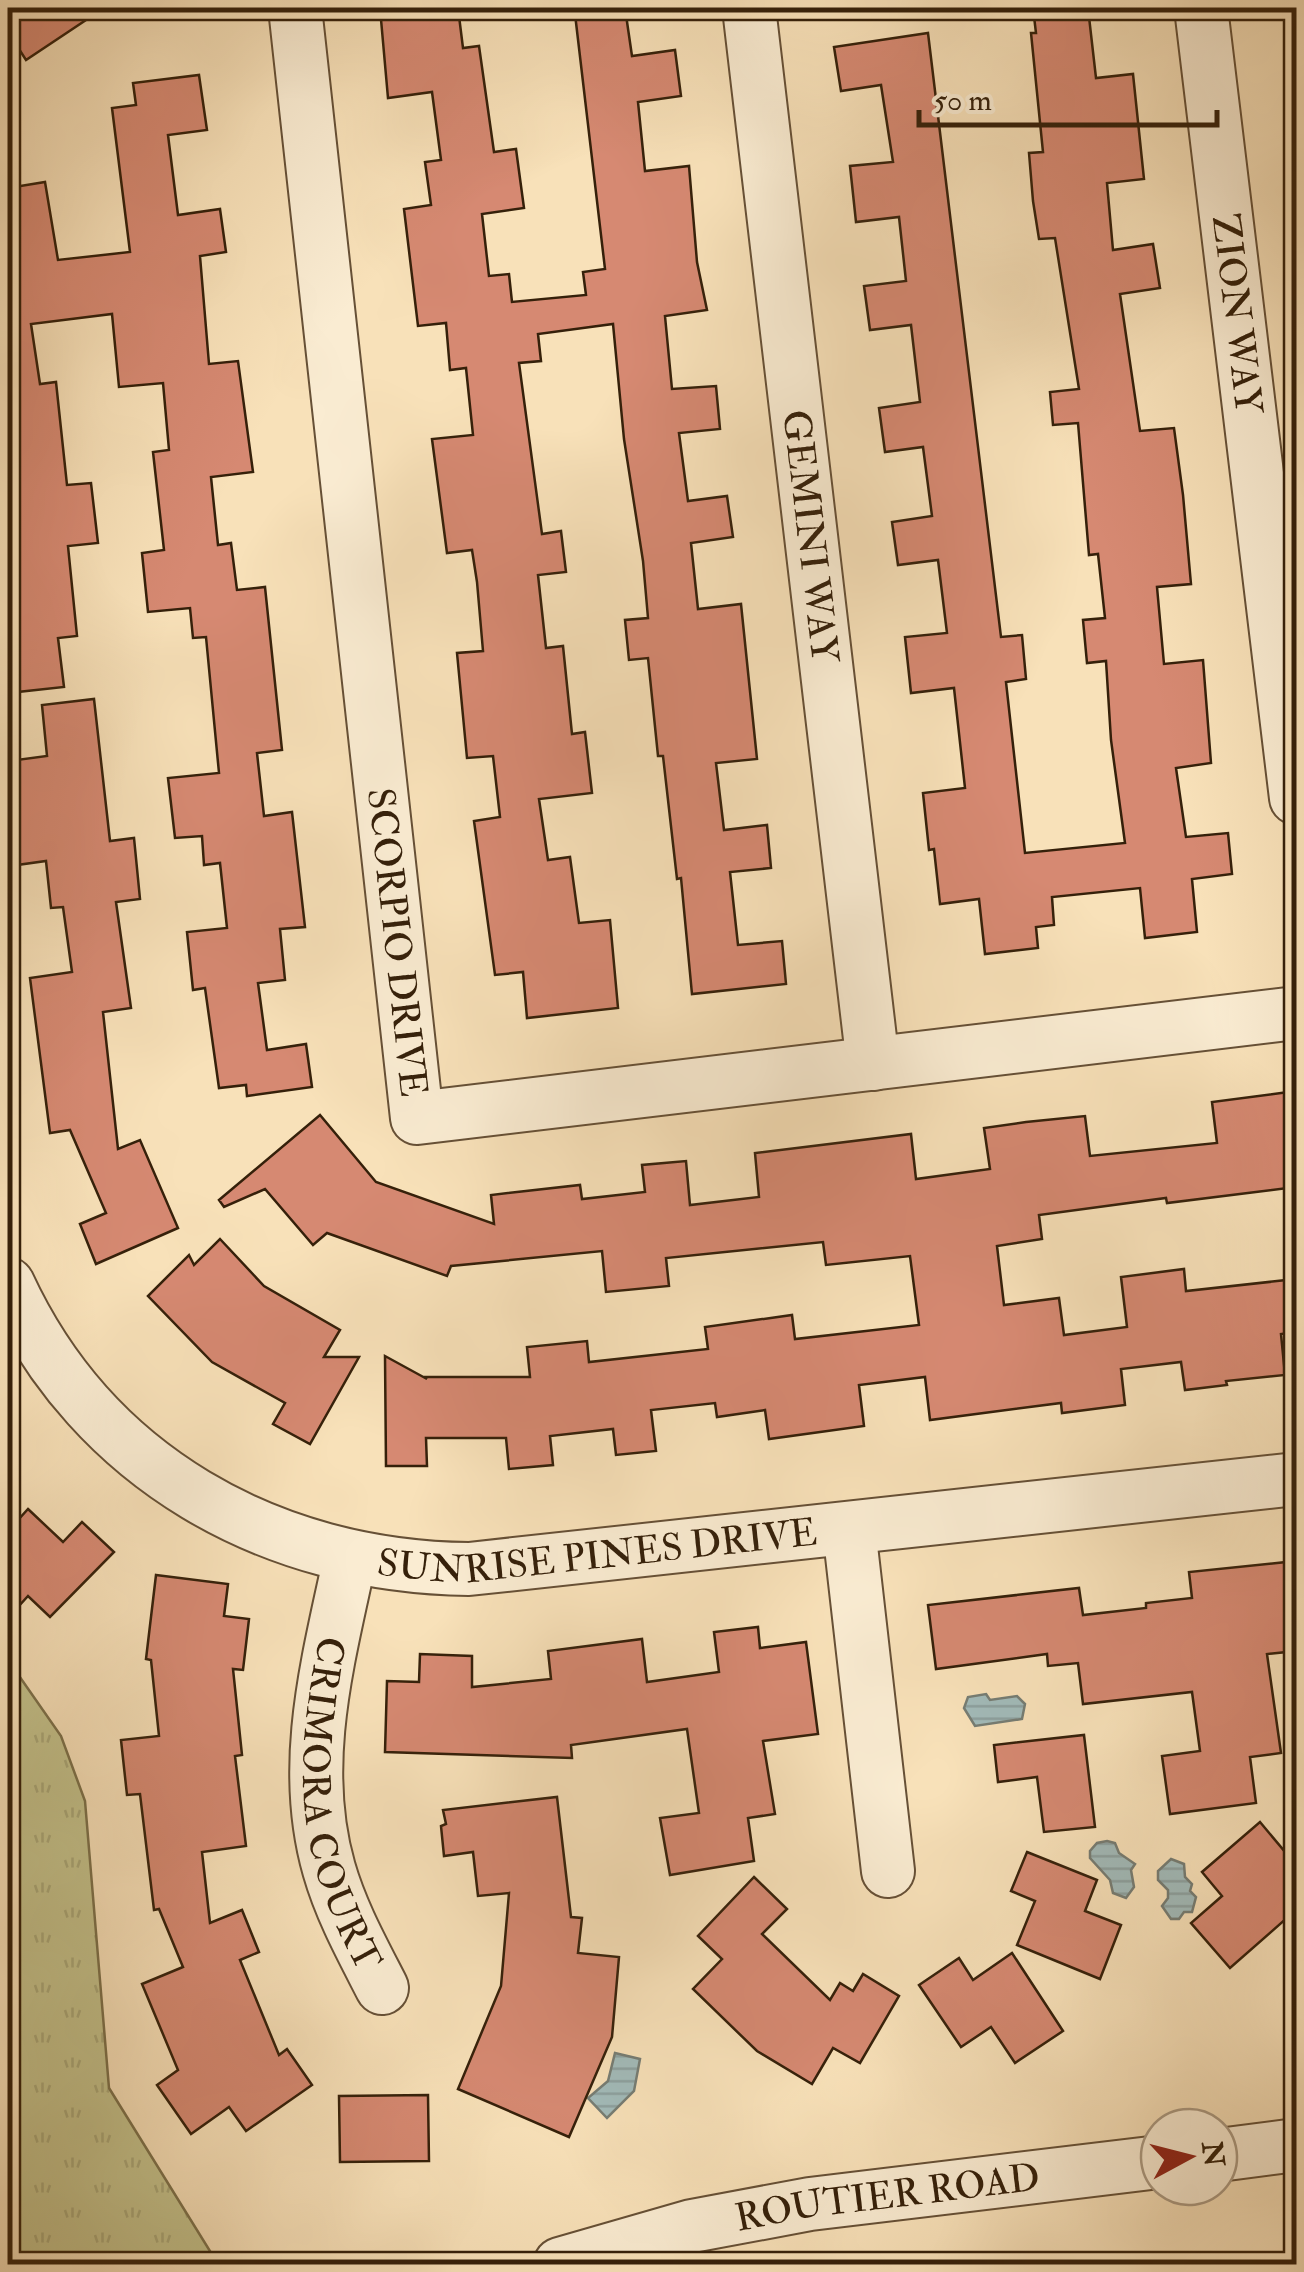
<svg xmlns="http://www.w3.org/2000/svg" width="1304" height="2272" font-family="'IM FELL Double Pica',serif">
  <defs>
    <pattern id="grass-tufts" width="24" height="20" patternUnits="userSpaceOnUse" patternTransform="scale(2.5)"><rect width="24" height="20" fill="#c3c18b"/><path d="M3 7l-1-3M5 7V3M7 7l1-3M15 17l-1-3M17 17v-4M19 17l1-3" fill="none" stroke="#a8a677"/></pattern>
    <pattern id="water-rules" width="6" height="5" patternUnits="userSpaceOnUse" patternTransform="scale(2.5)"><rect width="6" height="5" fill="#a2bbba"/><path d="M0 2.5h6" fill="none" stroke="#8ca09f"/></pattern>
  </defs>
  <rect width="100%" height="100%" fill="#f8e1b9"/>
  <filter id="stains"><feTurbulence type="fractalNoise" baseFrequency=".002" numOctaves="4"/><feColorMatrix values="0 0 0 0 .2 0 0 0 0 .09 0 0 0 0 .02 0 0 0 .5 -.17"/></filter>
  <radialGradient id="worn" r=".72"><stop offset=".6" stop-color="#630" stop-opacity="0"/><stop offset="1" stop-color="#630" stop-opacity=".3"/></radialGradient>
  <polygon fill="url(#grass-tufts)" stroke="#7c704a" stroke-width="2.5" points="8,1660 61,1736 85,1801 109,2088 218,2264 8,2264"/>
  <g fill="url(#water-rules)" stroke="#767d74" stroke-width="2.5">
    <polygon points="986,1694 990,1700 1017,1696 1025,1704 1022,1719 975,1726 964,1708 968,1697"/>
    <polygon points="1107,1841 1115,1843 1119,1853 1135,1864 1131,1870 1134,1887 1126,1898 1113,1893 1110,1880 1090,1858 1090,1851 1097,1843"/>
    <polygon points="1171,1859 1184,1864 1185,1877 1192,1884 1190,1891 1196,1897 1192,1912 1184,1912 1179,1919 1171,1919 1162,1906 1168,1898 1168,1890 1158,1880 1158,1871"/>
    <polygon points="615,2053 640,2059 634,2091 607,2118 588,2098 608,2081"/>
  </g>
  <g fill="#d68972" stroke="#35200a" stroke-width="2.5">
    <polygon points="8,8 104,8 26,60 8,32"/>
    <polygon points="380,8 458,8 463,48 479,46 494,152 516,149 524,208 482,214 489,276 509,274 512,302 586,295 583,272 605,269 575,14 625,8 632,56 675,50 681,96 638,102 645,171 689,166 697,262 707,310 665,316 672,389 716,386 720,429 679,433 688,501 727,496 733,537 691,543 698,609 741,604 757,759 716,763 724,830 767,825 771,868 730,872 738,945 782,941 786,984 692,994 681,878 677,879 663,756 658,756 648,658 629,660 625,620 648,618 643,561 624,439 613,324 538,334 541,361 519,363 542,534 561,531 566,572 538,575 546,648 563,646 572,734 585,732 592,793 539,799 548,860 570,857 579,923 610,920 618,1008 527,1018 523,972 495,975 474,821 500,817 493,756 467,758 457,653 483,651 477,582 472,550 447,553 432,439 473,435 466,368 450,370 446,323 418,326 404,209 431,205 425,162 441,160 432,92 388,98"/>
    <polygon points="1033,8 1088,8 1096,78 1133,74 1144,179 1107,183 1113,250 1153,244 1160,288 1120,294 1140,431 1174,428 1183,495 1191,584 1157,587 1164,664 1203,660 1211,763 1176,768 1186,837 1228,833 1232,874 1192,879 1197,932 1145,938 1140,888 1052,897 1054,925 1036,927 1038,948 985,954 979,899 940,904 934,849 929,850 923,793 965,788 954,688 911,693 905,637 947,633 938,560 898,565 892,522 932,516 923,447 885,452 879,408 920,402 911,325 870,330 864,286 906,281 899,217 856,222 850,166 893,162 881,85 841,91 834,47 928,33 1001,637 1022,635 1026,679 1006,682 1025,853 1125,843 1111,740 1106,661 1087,663 1083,620 1105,618 1098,554 1089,555 1078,423 1053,425 1050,392 1079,389 1055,238 1039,239 1033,201 1029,153 1043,152 1031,33 1036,33"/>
    <polygon points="199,75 207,130 168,135 178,215 220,209 226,252 200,256 209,364 238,361 253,472 211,477 218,545 231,543 237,590 265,587 282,750 257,753 264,816 292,812 305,927 280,929 285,980 258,983 267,1050 306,1044 312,1087 247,1096 246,1085 219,1088 205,988 193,990 187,932 227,928 220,863 204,865 202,836 175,838 168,778 219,773 206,637 193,638 190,608 148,612 142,553 164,550 153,452 169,450 163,383 119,387 112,314 31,324 40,384 56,382 67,485 91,483 98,543 68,546 77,636 58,638 64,687 8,693 8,492 14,491 8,418 8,188 45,182 58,260 130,252 112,108 136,105 133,83"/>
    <polygon points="94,699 110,841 134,838 140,899 116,902 131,1008 103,1012 118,1149 140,1140 178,1228 96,1264 80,1224 106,1213 70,1130 50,1133 30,978 72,972 63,907 51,908 46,861 17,865 9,761 47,756 42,705"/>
    <polygon points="1296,1091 1296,1187 1167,1203 1166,1198 1039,1215 1042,1239 997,1246 1004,1305 1059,1298 1064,1335 1127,1327 1121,1277 1184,1269 1186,1291 1296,1279 1296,1332 1281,1334 1285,1375 1226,1381 1227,1385 1185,1390 1181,1362 1121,1369 1125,1405 1062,1413 1061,1403 930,1420 925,1377 859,1385 864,1426 769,1439 765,1410 717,1417 715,1403 651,1410 656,1451 616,1455 613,1429 550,1436 553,1465 509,1469 506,1438 426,1438 427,1466 386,1466 385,1356 427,1379 425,1377 530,1377 527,1347 587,1341 589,1362 708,1349 705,1327 792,1315 795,1339 919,1325 910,1256 826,1265 823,1242 666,1258 669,1286 606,1292 602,1251 451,1266 447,1276 327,1233 313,1245 265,1189 224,1207 219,1200 320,1115 376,1182 494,1224 491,1195 580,1185 582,1199 645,1192 642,1165 686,1161 690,1205 759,1197 755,1153 911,1134 916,1179 990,1169 984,1128 1026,1122 1085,1116 1090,1156 1217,1143 1212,1102"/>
    <polygon points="220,1239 264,1286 340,1330 324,1357 359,1357 310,1444 273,1424 285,1403 212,1362 148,1296 189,1255 194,1265"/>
    <polygon points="28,1509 63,1542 82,1522 114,1552 50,1617 28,1596 8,1618 8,1531"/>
    <polygon points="1296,1561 1296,1651 1267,1654 1281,1753 1250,1757 1256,1803 1170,1814 1162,1756 1200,1751 1192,1692 1083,1704 1078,1663 1048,1666 1047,1654 936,1669 928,1605 1079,1588 1083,1615 1146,1608 1146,1603 1192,1598 1189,1572"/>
    <polygon points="156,1575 228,1584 224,1616 249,1619 243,1670 233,1669 242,1755 235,1756 246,1846 202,1852 210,1923 242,1910 259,1952 240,1960 279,2055 287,2049 312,2085 246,2131 229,2107 191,2134 157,2085 178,2070 142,1984 183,1967 159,1909 154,1910 140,1794 127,1795 121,1740 159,1736 151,1660 146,1659"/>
    <polygon points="758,1627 760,1648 806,1642 818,1734 763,1741 775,1814 748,1818 754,1861 670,1875 660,1818 699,1813 687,1729 571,1745 572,1758 385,1752 387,1681 419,1682 420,1654 472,1656 472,1687 551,1679 548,1651 642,1639 647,1682 719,1672 714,1632"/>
    <polygon points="1084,1735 1095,1827 1044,1832 1037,1777 998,1782 994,1745"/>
    <polygon points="557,1797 571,1917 582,1918 578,1953 619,1957 612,2037 569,2137 458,2089 501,1986 509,1893 478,1896 473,1852 444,1856 441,1826 446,1824 443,1810"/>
    <polygon points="1260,1822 1296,1865 1296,1910 1230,1968 1191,1923 1222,1896 1202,1872"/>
    <polygon points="1027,1852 1097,1880 1085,1911 1121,1925 1100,1979 1017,1945 1035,1901 1011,1891"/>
    <polygon points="754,1877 787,1909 762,1934 830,2000 840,1983 853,1991 863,1974 899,1996 860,2063 833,2048 812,2084 757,2051 693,1989 722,1959 698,1936"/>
    <polygon points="1012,1953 1063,2031 1015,2063 991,2027 961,2047 919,1985 959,1958 973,1980"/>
    <polygon points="428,2095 429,2161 340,2162 339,2096"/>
  </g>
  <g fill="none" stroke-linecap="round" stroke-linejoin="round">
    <g stroke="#665036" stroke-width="56">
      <g id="minor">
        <path id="s1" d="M295,8l122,1110 879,-105"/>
        <path id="s2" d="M749,8l124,1056"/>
        <path id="s3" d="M1201,8l95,790"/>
        <path id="s4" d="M8,1284c85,184 262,283 461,285l827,-90"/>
        <polyline points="849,1529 888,1871"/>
        <path id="s5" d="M350,1558c-22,103 -51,207 -21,311 12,42 33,80 53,119"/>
        <polyline points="1219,2155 1296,2145"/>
        <path id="s6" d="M560,2264l132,-38 118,-22 349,-42"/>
      </g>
    </g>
    <use href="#minor" stroke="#faecd2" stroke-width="52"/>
  </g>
  <g text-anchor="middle" stroke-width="9" stroke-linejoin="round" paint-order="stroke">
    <g font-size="38" fill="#35200a" stroke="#faecd2">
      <text dy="13" stroke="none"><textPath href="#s3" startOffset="308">ZION WAY</textPath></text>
      <text dy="13" stroke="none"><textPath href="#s2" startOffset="532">GEMINI WAY</textPath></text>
      <text dy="13" stroke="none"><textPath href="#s1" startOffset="940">SCORPIO DRIVE</textPath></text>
      <text dy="13" stroke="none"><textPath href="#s4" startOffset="702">SUNRISE PINES DRIVE</textPath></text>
      <text dy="13" stroke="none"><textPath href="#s5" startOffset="252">CRIMORA COURT</textPath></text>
      <text dy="13" stroke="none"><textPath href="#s6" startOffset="335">ROUTIER ROAD</textPath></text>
    </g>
  </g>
  <rect width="1304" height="2272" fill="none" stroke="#f8e1b9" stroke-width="40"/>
  <rect x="10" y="10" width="1284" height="2252" fill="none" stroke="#35200a" stroke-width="5"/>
  <rect x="20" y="20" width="1264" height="2232" fill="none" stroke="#35200a" stroke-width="2.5"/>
  <g transform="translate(1189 2157) rotate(83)"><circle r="48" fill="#faecd2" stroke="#ab9a82" stroke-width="2.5"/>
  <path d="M0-8L18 38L0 25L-18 38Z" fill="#8f2418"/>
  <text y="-15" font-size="28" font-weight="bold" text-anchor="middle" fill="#35200a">N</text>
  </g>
  <path d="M919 110v15h298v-15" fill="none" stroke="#35200a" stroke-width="5"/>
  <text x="934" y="110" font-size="30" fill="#35200a" stroke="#faecd2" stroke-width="8" paint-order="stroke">50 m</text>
  <rect width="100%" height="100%" filter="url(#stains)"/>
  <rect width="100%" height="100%" fill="url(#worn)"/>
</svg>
